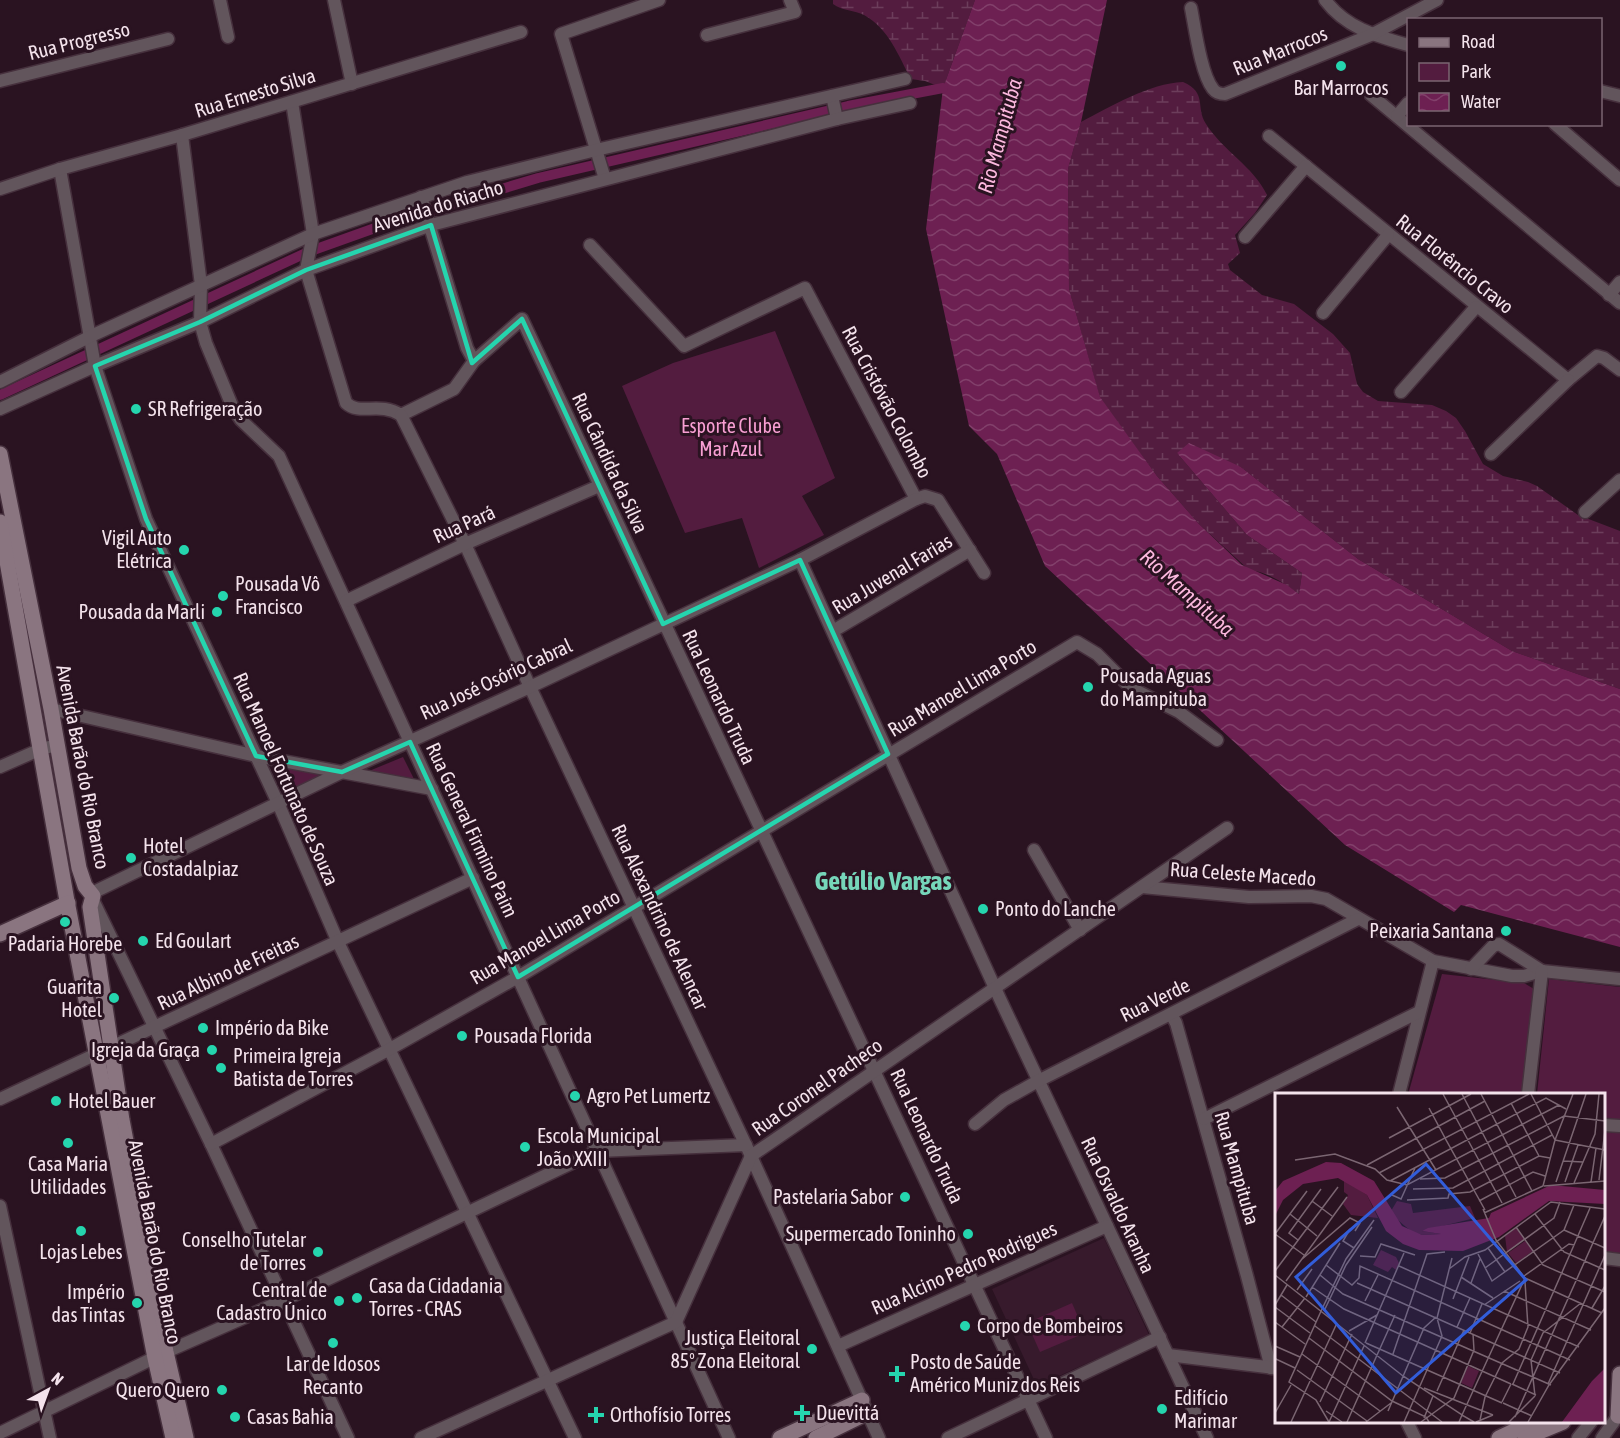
<svg xmlns="http://www.w3.org/2000/svg" width="1620" height="1438" font-family="'Asap Condensed',sans-serif">
  <defs>
    <pattern id="wetland-marsh" width="20" height="14" patternUnits="userSpaceOnUse" patternTransform="scale(1.5)"><rect width="20" height="14" fill="#531c3f"/><path d="M1 5h8M5 5V1M11 12h8M15 12V8" fill="none" stroke="#6c3d5b"/></pattern>
    <pattern id="water-waves" width="16" height="10" patternUnits="userSpaceOnUse" patternTransform="scale(1.5)"><rect width="16" height="10" fill="#6d2052"/><path d="M0 5q4-4 8 0t8 0" fill="none" stroke="#82406b"/></pattern>
  </defs>
  <rect width="100%" height="100%" fill="#2a1321"/>
  <polygon fill="#371a2c" points="1104,1238 1149,1335 1037,1386 992,1289"/>
  <g fill="#531c3f">
    <polygon points="775,331 835,478 802,496 824,535 759,568 742,518 685,533 622,386 673,363"/>
    <polygon points="403,757 415,781 369,771"/>
    <polygon points="273,764 323,775 285,792"/>
    <polygon points="1442,974 1524,983 1534,989 1525,1094 1410,1094 1409,1091"/>
    <polygon points="1549,979 1620,987 1620,1121 1604,1119 1604,1094 1537,1094"/>
    <polygon points="1604,1129 1620,1131 1620,1253 1604,1251"/>
    <polygon points="1072,1303 1085,1333 1040,1352 1027,1323"/>
  </g>
  <g fill="url(#wetland-marsh)">
    <path d="M833,0h142l-32,88 -18,-7 -14,-2c-13,-24 -22,-50 -47,-64 -9,-5 -22,-4 -31,-11z"/>
    <path d="M1183,82c25,11 12,25 23,42 17,27 47,42 61,71l-12,18 -20,22 5,18 -12,11 2,6 32,25 32,9 39,30 17,19 7,31 6,8 15,9 54,4 14,6 10,7 9,13 18,33 20,12 25,6 9,4 41,29 42,16v158l-108,-38 -154,-92 -117,-92 -64,-14 70,82 55,38 -3,21c-13,-10 -33,-23 -50,-24l-50,-46 -42,-48 -57,-78 -31,-109 -1,-120 13,-47c29,-15 69,-39 102,-40z"/>
  </g>
  <polygon fill="url(#water-waves)" points="975,0 1107,0 1081,122 1068,169 1069,289 1100,397 1157,476 1199,524 1242,565 1287,585 1299,594 1302,573 1247,535 1177,453 1189,443 1241,467 1358,559 1512,651 1620,689 1620,947 1461,905 1454,912 1345,845 1045,566 997,454 969,426 926,229 943,88"/>
  <g fill="none" stroke-linecap="round" stroke-linejoin="round">
    <polyline stroke="#6d2052" stroke-width="10" points="0,395 308,252 389,223 538,178 848,106 943,88"/>
    <g stroke="#46303d" stroke-width="15">
      <g id="street">
        <polyline points="220,0 228,37"/>
        <polyline points="334,0 352,84"/>
        <path d="M1325,0c21,28 51,36 83,45"/>
        <path d="M1191,8c4,20 10,66 22,81 3,4 7,5 12,5l146,-59 66,-35"/>
        <polyline points="707,35 795,12 790,0"/>
        <polyline points="0,81 168,39"/>
        <polyline points="1600,91 1620,96"/>
        <polyline points="1371,95 1620,303"/>
        <polyline points="832,96 837,119"/>
        <path d="M292,102l21,132 -7,36 40,133c14,13 33,-2 55,12l53,-26 20,-28 48,-42 524,1119"/>
        <polyline points="1397,116 1408,103"/>
        <polyline points="1555,124 1620,180"/>
        <polyline points="182,135 201,285 200,322 206,343 233,408 241,420 279,456 729,1438"/>
        <polyline points="1269,136 1568,380 1597,356 1604,358 1620,370"/>
        <polyline points="60,169 95,366 146,519 278,803 338,942 575,1438"/>
        <polyline points="605,179 561,34 659,0"/>
        <polyline points="0,189 60,169 182,135 521,32"/>
        <polyline points="421,197 467,348 474,361"/>
        <polyline points="1245,237 1306,166"/>
        <polyline points="590,245 684,346 805,288 916,499 925,496 938,500 984,573"/>
        <polyline points="1609,295 1620,282"/>
        <polyline points="1323,313 1388,235"/>
        <polyline points="0,382 91,336 313,234 467,182 596,150 905,79"/>
        <polyline points="1401,392 1476,307"/>
        <polyline points="0,409 95,366 200,322 306,270 431,225 837,119 910,103"/>
        <polyline points="401,415 465,544 530,687 751,1156 879,1438"/>
        <polyline points="1491,454 1568,380"/>
        <polyline points="1585,512 1620,480"/>
        <polyline points="800,560 1000,999 1207,1438"/>
        <polyline points="346,601 465,544 599,486"/>
        <polyline points="833,631 970,550"/>
        <polyline points="51,709 256,756 432,789"/>
        <polyline points="0,767 41,749 57,745"/>
        <polyline points="1034,850 1080,930"/>
        <polyline points="1142,887 1249,897 1311,896 1326,899 1433,961 1512,976 1524,976 1542,971 1620,979"/>
        <polyline points="92,893 342,772 530,687 800,560 916,499"/>
        <polyline points="93,900 211,1144 348,1438"/>
        <polyline points="1471,969 1493,946 1499,944 1542,971"/>
        <polyline points="1171,1014 1176,1023 1247,1276 1271,1368"/>
        <polyline points="1399,1094 1433,961"/>
        <polyline points="1528,1094 1542,971"/>
        <polyline points="0,1099 473,878"/>
        <polyline points="1204,1119 1419,1012"/>
        <polyline points="975,1124 1004,1100 1038,1081 1358,919"/>
        <polyline points="1604,1125 1620,1126"/>
        <polyline points="211,1144 388,1050 518,977 1077,642 1097,654 1131,688 1179,712 1217,740"/>
        <polyline points="0,1206 50,1438"/>
        <polyline points="1604,1258 1620,1260"/>
        <polyline points="838,1346 1107,1226"/>
        <polyline points="1168,1355 1275,1368"/>
        <polyline points="1407,1422 1415,1438"/>
        <polyline points="0,1433 166,1352 284,1300 597,1151 746,1145"/>
        <polyline points="421,1438 676,1322 751,1156 1227,828"/>
        <polyline points="948,1438 1160,1337"/>
        <polyline points="1578,1438 1591,1422"/>
        <polyline points="1602,1438 1618,1416"/>
      </g>
    </g>
    <g stroke="#46303d" stroke-width="18">
      <g id="secondary">
        <polyline points="0,454 51,709 79,868 85,886 93,896 90,907 122,1120 166,1352 186,1438"/>
        <polyline points="0,522 67,901 155,1358 173,1438"/>
        <polyline points="0,934 68,903"/>
        <polyline points="1618,1416 1620,1374"/>
        <polyline points="780,1438 862,1400"/>
        <polyline points="816,1438 867,1413"/>
        <polyline points="1499,1438 1533,1422"/>
        <polyline points="1525,1438 1563,1422"/>
      </g>
    </g>
    <use href="#street" stroke="#62555c" stroke-width="12"/>
    <use href="#secondary" stroke="#8a7580" stroke-width="15"/>
  </g>
  <path fill="none" stroke="#25d5ae" stroke-width="4.5" stroke-linejoin="round" d="M431,225l41,138 50,-44 141,305 137,-64 88,194 -370,223 -108,-235 -68,30 -86,-16 -110,-237 -51,-153 105,-44 106,-52z"/>
  <g fill="#25d5ae" stroke="#2a1321" stroke-width="2">
    <circle cx="1341" cy="66" r="6"/>
    <circle cx="136" cy="409" r="6"/>
    <circle cx="184" cy="550" r="6"/>
    <circle cx="223" cy="596" r="6"/>
    <circle cx="217" cy="612" r="6"/>
    <circle cx="1088" cy="687" r="6"/>
    <circle cx="131" cy="858" r="6"/>
    <circle cx="983" cy="909" r="6"/>
    <circle cx="65" cy="922" r="6"/>
    <circle cx="1506" cy="931" r="6"/>
    <circle cx="143" cy="941" r="6"/>
    <circle cx="114" cy="998" r="6"/>
    <circle cx="203" cy="1028" r="6"/>
    <circle cx="462" cy="1036" r="6"/>
    <circle cx="212" cy="1050" r="6"/>
    <circle cx="221" cy="1068" r="6"/>
    <circle cx="575" cy="1096" r="6"/>
    <circle cx="56" cy="1101" r="6"/>
    <circle cx="68" cy="1143" r="6"/>
    <circle cx="525" cy="1147" r="6"/>
    <circle cx="905" cy="1197" r="6"/>
    <circle cx="81" cy="1231" r="6"/>
    <circle cx="968" cy="1234" r="6"/>
    <circle cx="318" cy="1252" r="6"/>
    <circle cx="357" cy="1298" r="6"/>
    <circle cx="339" cy="1301" r="6"/>
    <circle cx="137" cy="1303" r="6"/>
    <circle cx="965" cy="1326" r="6"/>
    <circle cx="333" cy="1343" r="6"/>
    <circle cx="812" cy="1349" r="6"/>
    <path d="M894 1365h6v6h6v6h-6v6h-6v-6h-6v-6h6z"/>
    <circle cx="222" cy="1390" r="6"/>
    <circle cx="1162" cy="1409" r="6"/>
    <path d="M799 1404h6v6h6v6h-6v6h-6v-6h-6v-6h6z"/>
    <path d="M593 1406h6v6h6v6h-6v6h-6v-6h-6v-6h6z"/>
    <circle cx="235" cy="1417" r="6"/>
  </g>
  <g text-anchor="middle" stroke-width="6" stroke-linejoin="round" paint-order="stroke">
    <g font-size="20" fill="#f4e3ec" stroke="#2a1321">
      <text transform="translate(79 41) rotate(-14)" y="7">Rua Progresso</text>
      <text transform="translate(1280 51) rotate(-22)" y="7">Rua Marrocos</text>
      <text transform="translate(255 93) rotate(-17)" y="7">Rua Ernesto Silva</text>
      <text transform="translate(438 206) rotate(-17)" y="7">Avenida do Riacho</text>
      <text transform="translate(1455 264) rotate(39)" y="7">Rua Florêncio Cravo</text>
      <text transform="translate(887 402) rotate(62)" y="7">Rua Cristóvão Colombo</text>
      <text transform="translate(610 463) rotate(65)" y="7">Rua Cândida da Silva</text>
      <text transform="translate(464 524) rotate(-24)" y="7">Rua Pará</text>
      <text transform="translate(892 574) rotate(-31)" y="7">Rua Juvenal Farias</text>
      <text transform="translate(496 679) rotate(-25)" y="7">Rua José Osório Cabral</text>
      <text transform="translate(962 688) rotate(-31)" y="7">Rua Manoel Lima Porto</text>
      <text transform="translate(719 697) rotate(65)" y="7">Rua Leonardo Truda</text>
      <text transform="translate(83 767) rotate(79)" y="7">Avenida Barão do Rio Branco</text>
      <text transform="translate(286 779) rotate(66)" y="7">Rua Manoel Fortunato de Souza</text>
      <text transform="translate(472 830) rotate(65)" y="7">Rua General Firmino Paim</text>
      <text transform="translate(1243 874) rotate(4)" y="7">Rua Celeste Macedo</text>
      <text transform="translate(660 917) rotate(65)" y="7">Rua Alexandrino de Alencar</text>
      <text transform="translate(545 937) rotate(-30)" y="7">Rua Manoel Lima Porto</text>
      <text transform="translate(228 972) rotate(-25)" y="7">Rua Albino de Freitas</text>
      <text transform="translate(1155 1000) rotate(-26)" y="7">Rua Verde</text>
      <text transform="translate(817 1087) rotate(-35)" y="7">Rua Coronel Pacheco</text>
      <text transform="translate(927 1136) rotate(65)" y="7">Rua Leonardo Truda</text>
      <text transform="translate(1237 1168) rotate(74)" y="7">Rua Mampituba</text>
      <text transform="translate(1118 1205) rotate(65)" y="7">Rua Osvaldo Aranha</text>
      <text transform="translate(155 1242) rotate(79)" y="7">Avenida Barão do Rio Branco</text>
      <text transform="translate(964 1268) rotate(-24)" y="7">Rua Alcino Pedro Rodrigues</text>
    </g>
    <g font-size="20" fill="#f4e3ec" stroke="#2a1321" text-anchor="start">
      <text x="1341" y="95" text-anchor="middle">Bar Marrocos</text>
      <text x="148" y="416">SR Refrigeração</text>
      <text x="172" y="545" text-anchor="end">Vigil Auto<tspan x="172" dy="23">Elétrica</tspan></text>
      <text x="235" y="591">Pousada Vô<tspan x="235" dy="23">Francisco</tspan></text>
      <text x="205" y="619" text-anchor="end">Pousada da Marli</text>
      <text x="1100" y="683">Pousada Aguas<tspan x="1100" dy="23">do Mampituba</tspan></text>
      <text x="143" y="853">Hotel<tspan x="143" dy="23">Costadalpiaz</tspan></text>
      <text x="995" y="916">Ponto do Lanche</text>
      <text x="1494" y="938" text-anchor="end">Peixaria Santana</text>
      <text x="155" y="948">Ed Goulart</text>
      <text x="65" y="951" text-anchor="middle">Padaria Horebe</text>
      <text x="102" y="994" text-anchor="end">Guarita<tspan x="102" dy="23">Hotel</tspan></text>
      <text x="215" y="1035">Império da Bike</text>
      <text x="474" y="1043">Pousada Florida</text>
      <text x="200" y="1057" text-anchor="end">Igreja da Graça</text>
      <text x="233" y="1063">Primeira Igreja<tspan x="233" dy="23">Batista de Torres</tspan></text>
      <text x="587" y="1103">Agro Pet Lumertz</text>
      <text x="68" y="1108">Hotel Bauer</text>
      <text x="537" y="1143">Escola Municipal<tspan x="537" dy="23">João XXIII</tspan></text>
      <text x="68" y="1171" text-anchor="middle">Casa Maria<tspan x="68" dy="23">Utilidades</tspan></text>
      <text x="893" y="1204" text-anchor="end">Pastelaria Sabor</text>
      <text x="956" y="1241" text-anchor="end">Supermercado Toninho</text>
      <text x="306" y="1247" text-anchor="end">Conselho Tutelar<tspan x="306" dy="23">de Torres</tspan></text>
      <text x="81" y="1259" text-anchor="middle">Lojas Lebes</text>
      <text x="369" y="1293">Casa da Cidadania<tspan x="369" dy="23">Torres - CRAS</tspan></text>
      <text x="327" y="1297" text-anchor="end">Central de<tspan x="327" dy="23">Cadastro Único</tspan></text>
      <text x="125" y="1299" text-anchor="end">Império<tspan x="125" dy="23">das Tintas</tspan></text>
      <text x="977" y="1333">Corpo de Bombeiros</text>
      <text x="800" y="1345" text-anchor="end">Justiça Eleitoral<tspan x="800" dy="23">85° Zona Eleitoral</tspan></text>
      <text x="910" y="1369">Posto de Saúde<tspan x="910" dy="23">Américo Muniz dos Reis</tspan></text>
      <text x="333" y="1371" text-anchor="middle">Lar de Idosos<tspan x="333" dy="23">Recanto</tspan></text>
      <text x="210" y="1397" text-anchor="end">Quero Quero</text>
      <text x="1174" y="1405">Edifício<tspan x="1174" dy="23">Marimar</tspan></text>
      <text x="816" y="1420">Duevittá</text>
      <text x="610" y="1422">Orthofísio Torres</text>
      <text x="247" y="1424">Casas Bahia</text>
    </g>
    <g font-size="20" fill="#f89fd3" stroke="#2a1321">
      <text x="731" y="433">Esporte Clube<tspan x="731" dy="23">Mar Azul</tspan></text>
    </g>
    <g font-size="21" font-style="italic" fill="#fcb8de" stroke="#2a1321">
      <text transform="translate(1000 136) rotate(-75)" y="7">Rio Mampituba</text>
      <text transform="translate(1187 593) rotate(42)" y="7">Rio Mampituba</text>
    </g>
    <g font-size="26" font-weight="bold" fill="#76d6ba" stroke="#2a1321">
      <text x="883" y="890">Getúlio Vargas</text>
    </g>
  </g>
  <g transform="translate(1275 1093)">
    <rect width="330" height="330" fill="#2a1321"/>
    <path d="M241,135l9,11 -18,13 -2,-16zM250,148l8,10 -17,12 -8,-10zM106,157l15,7 3,6 -3,7 -4,-3 -4,5 -15,-7zM193,273l11,5 -7,17 -11,-5z" fill="#531c3f"/>
    <path d="M69,87l23,15 11,23 -27,-3 -8,-11 5,-9 -4,-3zM122,108l14,3 2,9 57,-7 5,12 -53,13 20,3 -20,1 -10,-3 -19,-16 -2,-5z" fill="#531c3f"/>
    <path d="M51,69l15,1 33,18 28,45 20,9 19,-1 -19,-3 6,-3 61,-10 2,-5 60,-28 54,5v14l-56,-3 -50,36 -36,14 -44,-1 -16,-6 -17,-13 -19,-36 -29,-17 -35,6 -20,16 -8,16v-25l8,-10zM330,275v54h-43l30,-41z" fill="#6d2052"/>
    <path fill="none" stroke="#7b6672" stroke-width="1.5" d="M168,1l59,109M187,1l54,103M206,1l51,97M256,1l24,46M236,10l28,53M122,14l39,63M114,45l82,-44M280,47l18,-46M280,47l50,10M20,67l40,-6 40,15 12,11 20,5 152,-80M288,68l20,1M92,72l118,-64M104,80l66,-35 -16,-30M145,86l25,-1 119,-62 41,5M324,87l6,-50M115,88l156,-83 20,11M281,89l30,-88M290,89l13,-37M316,89l5,-34M299,90l21,-49 4,-40M269,93l61,-5M138,96l40,-1 99,-53M117,102l9,4 14,-31M132,107l41,-2 1,-4 21,-2 69,-36 11,2M37,108l20,15M204,108l54,-29 12,4M210,117l-40,-72 84,-44M209,120l59,-27 12,-46M15,121l27,22M260,121l29,38 41,18M241,134l27,38 62,27M75,136l-7,12 11,7M289,137l41,18M0,141l32,-43M0,141l29,21M23,147l-9,-7 32,-44M213,155l17,24M203,161l14,27 72,-51 10,-25M85,163l15,1 6,-13 34,11M26,167l49,-42 10,5 -5,8M51,172l26,20 7,-7 1,-12 210,94M124,173l180,81M210,175l69,-50 6,-16M174,176l16,-12 20,-7 66,-48 54,7M0,178l63,-84M0,182l128,101 59,39 63,-137 -29,-38 -13,-31M45,182l23,19 208,91M249,183l45,-32 5,1 16,-37M186,184l32,21M250,185l77,35M11,188l61,-84M82,190l203,90M196,190l9,-24M37,194l32,22 167,75M22,197l15,-21M229,198l87,39M6,202l35,27M31,204l34,-54M178,206l16,-42M90,208l13,-26M0,212l12,-20M209,212l36,-24M0,214l35,26M317,215l13,-22M47,216l24,-50 28,-39M47,216l-33,73 27,18 13,22M49,218l22,-46 26,-38M0,229l30,22M40,233l127,96M7,234l23,-29M182,234l13,-29M74,238l28,-16M195,240l12,-29M34,245l83,63 34,16 3,5M90,250l39,-90M91,250l136,60M0,253l25,11M27,261l78,57M118,261l34,-100 18,-2M0,268l1,-2 19,9M22,277l70,51M237,291l24,11M238,291l61,-139M273,291l57,-129M149,295l69,27M162,298l27,-61M260,303l-4,-36 12,-27 38,-30M210,304l17,-34 17,-14 9,-22 -3,-45M45,309l32,-68M227,309l9,-18M228,310l29,13M51,318l16,11M113,318l36,-83 12,-11M0,320l16,-28M240,324l90,-201M149,325l9,-22M205,327l5,-23M16,329l46,-99M54,329l35,-76M72,329l48,-107M91,329l25,-19M129,329l38,-86 -5,-18 15,-60M146,329l33,-24 20,-48 -1,-16M184,329l3,-7 12,7M201,329l17,-7M234,329l26,-26M253,329l21,-37 56,-77"/>
    <path fill="#325dda" fill-opacity="0.15" stroke="#325dda" stroke-width="3" d="M151,71l100,116 -130,113 -100,-116z"/>
    <rect width="330" height="330" fill="none" stroke="#f4e3ec" stroke-width="3"/>
  </g>
  <rect x="1407" y="18" width="195" height="108" fill="#2a1321" stroke="#7b6672" stroke-width="1.5"/>
  <rect x="1419" y="38" width="30" height="9" fill="#8a7580" stroke="#7b6672" stroke-width="1.5"/>
  <text x="1461" y="48" font-size="18" fill="#f4e3ec">Road</text>
  <rect x="1419" y="63" width="30" height="18" fill="#531c3f" stroke="#7b6672" stroke-width="1.5"/>
  <text x="1461" y="78" font-size="18" fill="#f4e3ec">Park</text>
  <rect x="1419" y="93" width="30" height="18" fill="url(#water-waves)" stroke="#7b6672" stroke-width="1.5"/>
  <text x="1461" y="108" font-size="18" fill="#f4e3ec">Water</text>
  <g transform="translate(48 1390) rotate(41)" stroke="#2a1321" stroke-width="4.5" paint-order="stroke">
  <path d="M0-4.5L10 22L0 15L-10 22Z" fill="#f4e3ec"/>
  <text y="-9" font-size="16" font-weight="bold" text-anchor="middle" fill="#f4e3ec">N</text>
  </g>
</svg>
